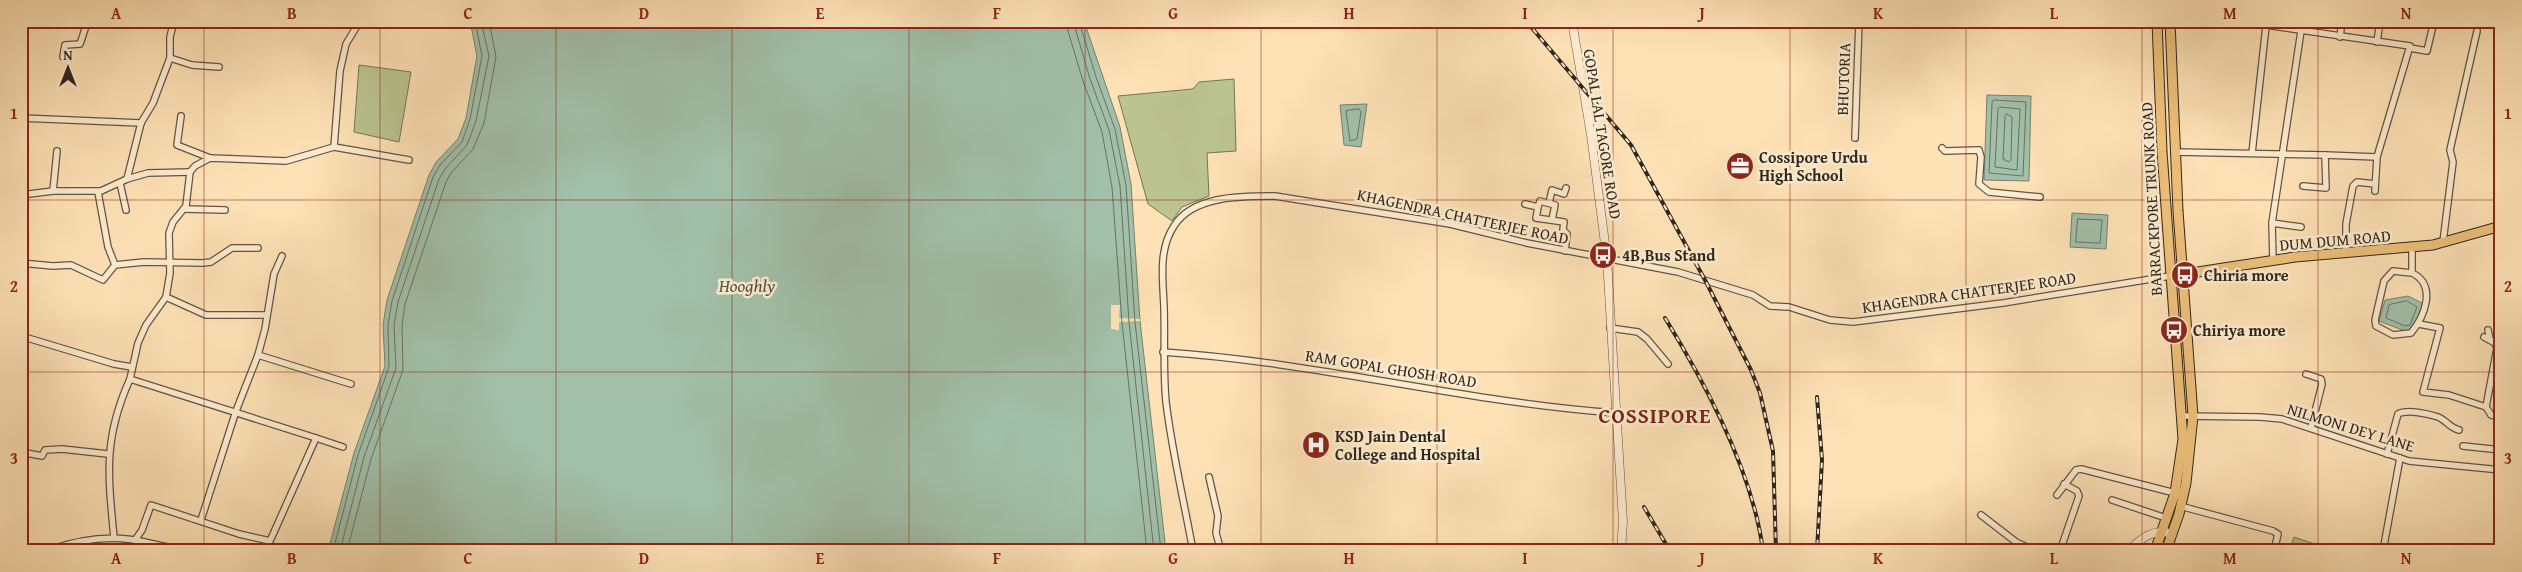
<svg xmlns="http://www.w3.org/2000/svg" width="2522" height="572" font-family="'Gentium Book Plus',serif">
  <rect width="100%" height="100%" fill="#fee2b6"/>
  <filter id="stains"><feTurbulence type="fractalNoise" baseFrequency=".004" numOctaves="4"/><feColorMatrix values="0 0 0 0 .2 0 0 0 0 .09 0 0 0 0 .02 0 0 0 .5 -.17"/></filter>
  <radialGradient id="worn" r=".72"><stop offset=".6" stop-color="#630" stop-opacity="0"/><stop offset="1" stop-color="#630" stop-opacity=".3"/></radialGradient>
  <g fill="#bbc491" stroke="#747556">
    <polygon points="359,65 411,72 399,142 354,132"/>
    <polygon points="1234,79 1236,151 1207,153 1209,196 1182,207 1172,221 1148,204 1118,96 1193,89 1199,82"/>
    <polygon points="2294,537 2335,551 2289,551"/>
  </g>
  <g fill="#a1bfa9" stroke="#738271">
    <polygon points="470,21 1084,21 1120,127 1131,184 1140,321 1166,551 328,551 354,453 385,366 383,325 387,300 429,175 436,162 458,139 466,118 477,56"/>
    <polygon points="1987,95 2031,96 2029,181 1984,180"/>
    <polygon points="1367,104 1361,147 1344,145 1340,105"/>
    <polygon points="2072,213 2108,215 2106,249 2070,247"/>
    <polygon points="2408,296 2424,304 2414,330 2405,331 2379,321 2385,300"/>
  </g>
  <polygon fill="#fee2b6" points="1111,305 1120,305 1119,318 1140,319 1140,321 1119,322 1119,330 1111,329"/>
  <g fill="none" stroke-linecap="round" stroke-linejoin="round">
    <g stroke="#687262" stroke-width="1">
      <polyline points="1065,21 1083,81 1102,132 1112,187 1122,323 1147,551"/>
      <polyline points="1073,21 1090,79 1109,130 1120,186 1129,322 1154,551"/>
      <polyline points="1079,21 1096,77 1115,129 1126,185 1135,322 1161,551"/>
      <polygon points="1994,100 2026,102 2023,176 1989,173 1992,103"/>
      <polygon points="2000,107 2020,109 2017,170 1995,167 1998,109"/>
      <polygon points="1359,109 1361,112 1357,139 1350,141 1346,111"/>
      <polygon points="2007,114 2012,117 2011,160 2009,162 2003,159 2005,117"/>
      <polygon points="2078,219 2102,220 2100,243 2076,242"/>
      <polygon points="2407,301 2417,307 2410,325 2405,326 2386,318 2389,305"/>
      <polyline points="333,551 358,455 389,367 388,325 392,301 433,177 440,165 462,142 470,119 482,56 475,21"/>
      <polyline points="340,551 364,457 396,368 394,325 398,302 439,179 445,169 467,145 476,121 489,56 481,21"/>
      <polyline points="347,551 371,459 403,370 402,325 405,304 446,182 451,173 473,149 484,123 496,57 489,21"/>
    </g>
    <g stroke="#625542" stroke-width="8">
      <g id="minor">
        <polyline points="174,21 170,37 170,58 153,103 141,123 127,179 148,173 190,172"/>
        <polyline points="2238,21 2410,46 2377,157 2325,155 2326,188 2303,186"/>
        <polyline points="2340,37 2342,21"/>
        <polyline points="2377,42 2380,21"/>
        <polyline points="2410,48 2427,51 2434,21"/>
        <polyline points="63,57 65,45 80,44 85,29 82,21"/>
        <polyline points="170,58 192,65 219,67"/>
        <polyline points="181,116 177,145 210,158"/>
        <polyline points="21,118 141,123"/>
        <polyline points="1855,138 1859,21"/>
        <polyline points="334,147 340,71 346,44 360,21"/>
        <polyline points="1942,148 1945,151 1979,150 1981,157 1979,184 1989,192 2040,197"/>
        <polyline points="2174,152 2325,155"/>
        <polyline points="2252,153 2266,26"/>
        <polyline points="120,183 126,210"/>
        <polyline points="53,191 57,151"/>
        <polyline points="2375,191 2377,157"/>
        <polyline points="98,192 108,247 115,265"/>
        <polyline points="21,195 53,191 101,191 127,179"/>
        <polyline points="1549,203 1552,190 1564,194 1566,188"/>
        <polyline points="1525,204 1538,207 1536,218 1564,222 1563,230 1567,234 1565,251"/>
        <polyline points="1538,207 1540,201 1555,205 1552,220"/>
        <polyline points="184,209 225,210"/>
        <polyline points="2272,223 2301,227"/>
        <polyline points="2443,242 2453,162 2450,150 2477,31"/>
        <polyline points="2346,253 2346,224 2353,186 2357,182 2375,184"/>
        <polyline points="2273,260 2272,223 2301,31"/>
        <polyline points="21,263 53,266 71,265 103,280 115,265 144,262 203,263 211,262 232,248 258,248"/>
        <path d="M2412,273c25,12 13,43 -1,60l-18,2 -17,-9 -1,-6 9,-39 9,-10 19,2v-25"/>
        <polyline points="166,297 206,315 267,315"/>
        <polyline points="2419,324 2440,328 2423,392 2449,395 2486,407 2491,415 2501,417"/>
        <polyline points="1610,328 1638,332 1647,339 1668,364"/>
        <polyline points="2488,330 2490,340"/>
        <polyline points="21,336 114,364 132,367"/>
        <polyline points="2484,337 2495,343 2497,348 2486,407"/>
        <path d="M1163,352c152,10 301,50 453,61"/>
        <polyline points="258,355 351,384"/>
        <polyline points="2306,374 2321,379 2322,384 2311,428"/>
        <polyline points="130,379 138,343 146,325 166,297 170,273 169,233 173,222 186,206 190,172 195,166 210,158 286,161 334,147 409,160"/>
        <polyline points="2181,416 2260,417 2282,419 2409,461 2501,470"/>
        <polyline points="2463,446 2501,450"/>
        <polyline points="21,452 42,456 45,450 62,449 108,454"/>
        <path d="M2387,454l11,-40c9,-5 31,0 40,3 8,3 12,11 21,13"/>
        <polyline points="1209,477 1218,516 1216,533 1221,551"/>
        <polyline points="2057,495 2076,470 2081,469 2175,493"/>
        <polyline points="2112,500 2166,518"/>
        <polyline points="2180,506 2273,531 2278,534 2274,551"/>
        <polyline points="1981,515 2016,542 2035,551"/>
        <polyline points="201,520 236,411 258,355 265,329 274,274 282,256"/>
        <path d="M114,538c-6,-63 -11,-99 16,-159l186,59"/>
        <polyline points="135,540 142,530 151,505 239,534 270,541 316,438 343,447"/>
        <polyline points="144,542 186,551"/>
        <path d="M46,551c31,-11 65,-17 98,-9l4,9"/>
        <path d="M1193,551c-9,-50 -21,-99 -27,-149 -3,-32 -1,-63 -2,-95 -1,-27 -6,-57 10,-81 19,-31 69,-30 101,-30l175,28 77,19 151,29 75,23 17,11 19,1 41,13 23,2 150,-19 167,-27"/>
        <polyline points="2060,551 2079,496 2077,491 2064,484"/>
        <polyline points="2383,551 2400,458"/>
      </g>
    </g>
    <g stroke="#625542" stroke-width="9">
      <g id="tertiary">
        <polyline points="1572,21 1591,135 1607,259 1623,522 1621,551"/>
        <path d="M2128,551c13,-12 25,-24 44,-17"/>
      </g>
    </g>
    <g stroke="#2e261c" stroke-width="11">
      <g id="primary">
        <polyline points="2178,275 2295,257 2433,245 2501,226"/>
        <polyline points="2155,551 2175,493 2183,439 2162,152 2157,21"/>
        <polyline points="2166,551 2179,514 2186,483 2193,416 2178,211 2170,21"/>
      </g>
    </g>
    <use href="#minor" stroke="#feecd0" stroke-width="5.5"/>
    <use href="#tertiary" stroke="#feecd0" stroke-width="8"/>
    <use href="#primary" stroke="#efc17b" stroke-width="9"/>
    <g stroke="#2e261c" stroke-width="4">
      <g id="rail">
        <polyline points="1526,21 1631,145 1705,280 1751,370 1760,393 1773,451 1776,551"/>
        <path d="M1665,318c42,68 88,154 98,233"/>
        <polyline points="1817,397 1822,460 1817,551"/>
        <polyline points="1644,507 1670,551"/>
      </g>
    </g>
    <use href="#rail" stroke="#feecd0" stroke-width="2" stroke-dasharray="5.5" stroke-linecap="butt"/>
  </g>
  <path fill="none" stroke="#8f2418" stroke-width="1" stroke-opacity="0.55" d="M204,21v530M380,21v530M556,21v530M732,21v530M909,21v530M1085,21v530M1261,21v530M1437,21v530M1613,21v530M1790,21v530M1966,21v530M2142,21v530M2318,21v530M21,200h2480M21,372h2480"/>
  <defs>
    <g id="office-disc" transform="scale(1.4375)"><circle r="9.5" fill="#8f2418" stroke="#feecd0"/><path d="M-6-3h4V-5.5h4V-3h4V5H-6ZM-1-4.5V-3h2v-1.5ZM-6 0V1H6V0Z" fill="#fff"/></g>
    <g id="bus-disc" transform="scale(1.4375)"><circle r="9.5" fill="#8f2418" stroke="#feecd0"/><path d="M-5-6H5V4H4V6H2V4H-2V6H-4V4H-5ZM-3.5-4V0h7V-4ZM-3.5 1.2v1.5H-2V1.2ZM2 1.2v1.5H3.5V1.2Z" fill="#fff"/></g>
    <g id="hospital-disc" transform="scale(1.4375)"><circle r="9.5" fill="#8f2418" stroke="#feecd0"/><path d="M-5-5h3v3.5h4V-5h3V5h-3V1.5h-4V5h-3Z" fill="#fff"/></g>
  </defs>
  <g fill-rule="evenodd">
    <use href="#office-disc" x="1740" y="166"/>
    <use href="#bus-disc" x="1603" y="255"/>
    <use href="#bus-disc" x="2185" y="275"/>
    <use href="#bus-disc" x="2174" y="330"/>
    <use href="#hospital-disc" x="1316" y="445"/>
  </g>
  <g text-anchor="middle" stroke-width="5" stroke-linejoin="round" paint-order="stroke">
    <g font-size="16" fill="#2e261c" stroke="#feecd0">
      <text transform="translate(1843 79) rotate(-88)" y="6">BHUTORIA</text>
      <text transform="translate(1603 134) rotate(81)" y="6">GOPAL LAL TAGORE ROAD</text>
      <text transform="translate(2151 199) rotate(-93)" y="6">BARRACKPORE TRUNK ROAD</text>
      <text transform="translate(1463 216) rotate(12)" y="6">KHAGENDRA CHATTERJEE ROAD</text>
      <text transform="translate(2335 240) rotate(-5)" y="6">DUM DUM ROAD</text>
      <text transform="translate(1969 292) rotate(-8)" y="6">KHAGENDRA CHATTERJEE ROAD</text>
      <text transform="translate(1391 368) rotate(9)" y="6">RAM GOPAL GHOSH ROAD</text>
      <text transform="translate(2351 427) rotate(17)" y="6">NILMONI DEY LANE</text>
    </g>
    <g font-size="16" font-weight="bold" fill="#2e261c" stroke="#feecd0" text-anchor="start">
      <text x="1759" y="163">Cossipore Urdu<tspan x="1759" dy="18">High School</tspan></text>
      <text x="1622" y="261">4B,Bus Stand</text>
      <text x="2204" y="281">Chiria more</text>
      <text x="2193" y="336">Chiriya more</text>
      <text x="1335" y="442">KSD Jain Dental<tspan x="1335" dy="18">College and Hospital</tspan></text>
    </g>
    <g font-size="18" font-style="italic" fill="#505446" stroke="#feecd0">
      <text x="747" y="292">Hooghly</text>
    </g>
    <g font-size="21" font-weight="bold" letter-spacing="1" fill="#7a1f14" stroke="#feecd0">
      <text x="1655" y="423">COSSIPORE</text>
    </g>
  </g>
  <rect width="2522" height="572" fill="none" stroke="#fee2b6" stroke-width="55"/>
  <g transform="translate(68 68)" stroke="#feecd0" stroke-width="4" paint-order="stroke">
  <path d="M0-4L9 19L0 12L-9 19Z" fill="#2e261c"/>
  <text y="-8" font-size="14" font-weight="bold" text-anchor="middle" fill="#2e261c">N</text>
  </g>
  <rect x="28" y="28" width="2466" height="516" fill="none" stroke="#8f2418" stroke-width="2"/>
  <g font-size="16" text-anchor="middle" font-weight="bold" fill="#8f2418">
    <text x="116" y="19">A</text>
    <text x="292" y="19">B</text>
    <text x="468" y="19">C</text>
    <text x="644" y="19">D</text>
    <text x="820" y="19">E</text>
    <text x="997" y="19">F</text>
    <text x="1173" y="19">G</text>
    <text x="1349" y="19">H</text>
    <text x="1525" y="19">I</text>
    <text x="1702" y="19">J</text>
    <text x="1878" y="19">K</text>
    <text x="2054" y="19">L</text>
    <text x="2230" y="19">M</text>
    <text x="2406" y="19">N</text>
    <text x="14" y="119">1</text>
    <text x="2508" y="119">1</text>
    <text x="14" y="292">2</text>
    <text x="2508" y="292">2</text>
    <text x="14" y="464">3</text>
    <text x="2508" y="464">3</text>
    <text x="116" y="564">A</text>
    <text x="292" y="564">B</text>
    <text x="468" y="564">C</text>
    <text x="644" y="564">D</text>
    <text x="820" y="564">E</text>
    <text x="997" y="564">F</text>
    <text x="1173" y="564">G</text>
    <text x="1349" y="564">H</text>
    <text x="1525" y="564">I</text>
    <text x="1702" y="564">J</text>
    <text x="1878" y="564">K</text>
    <text x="2054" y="564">L</text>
    <text x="2230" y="564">M</text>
    <text x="2406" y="564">N</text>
  </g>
  <rect width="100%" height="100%" filter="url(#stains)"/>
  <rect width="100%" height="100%" fill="url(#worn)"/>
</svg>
